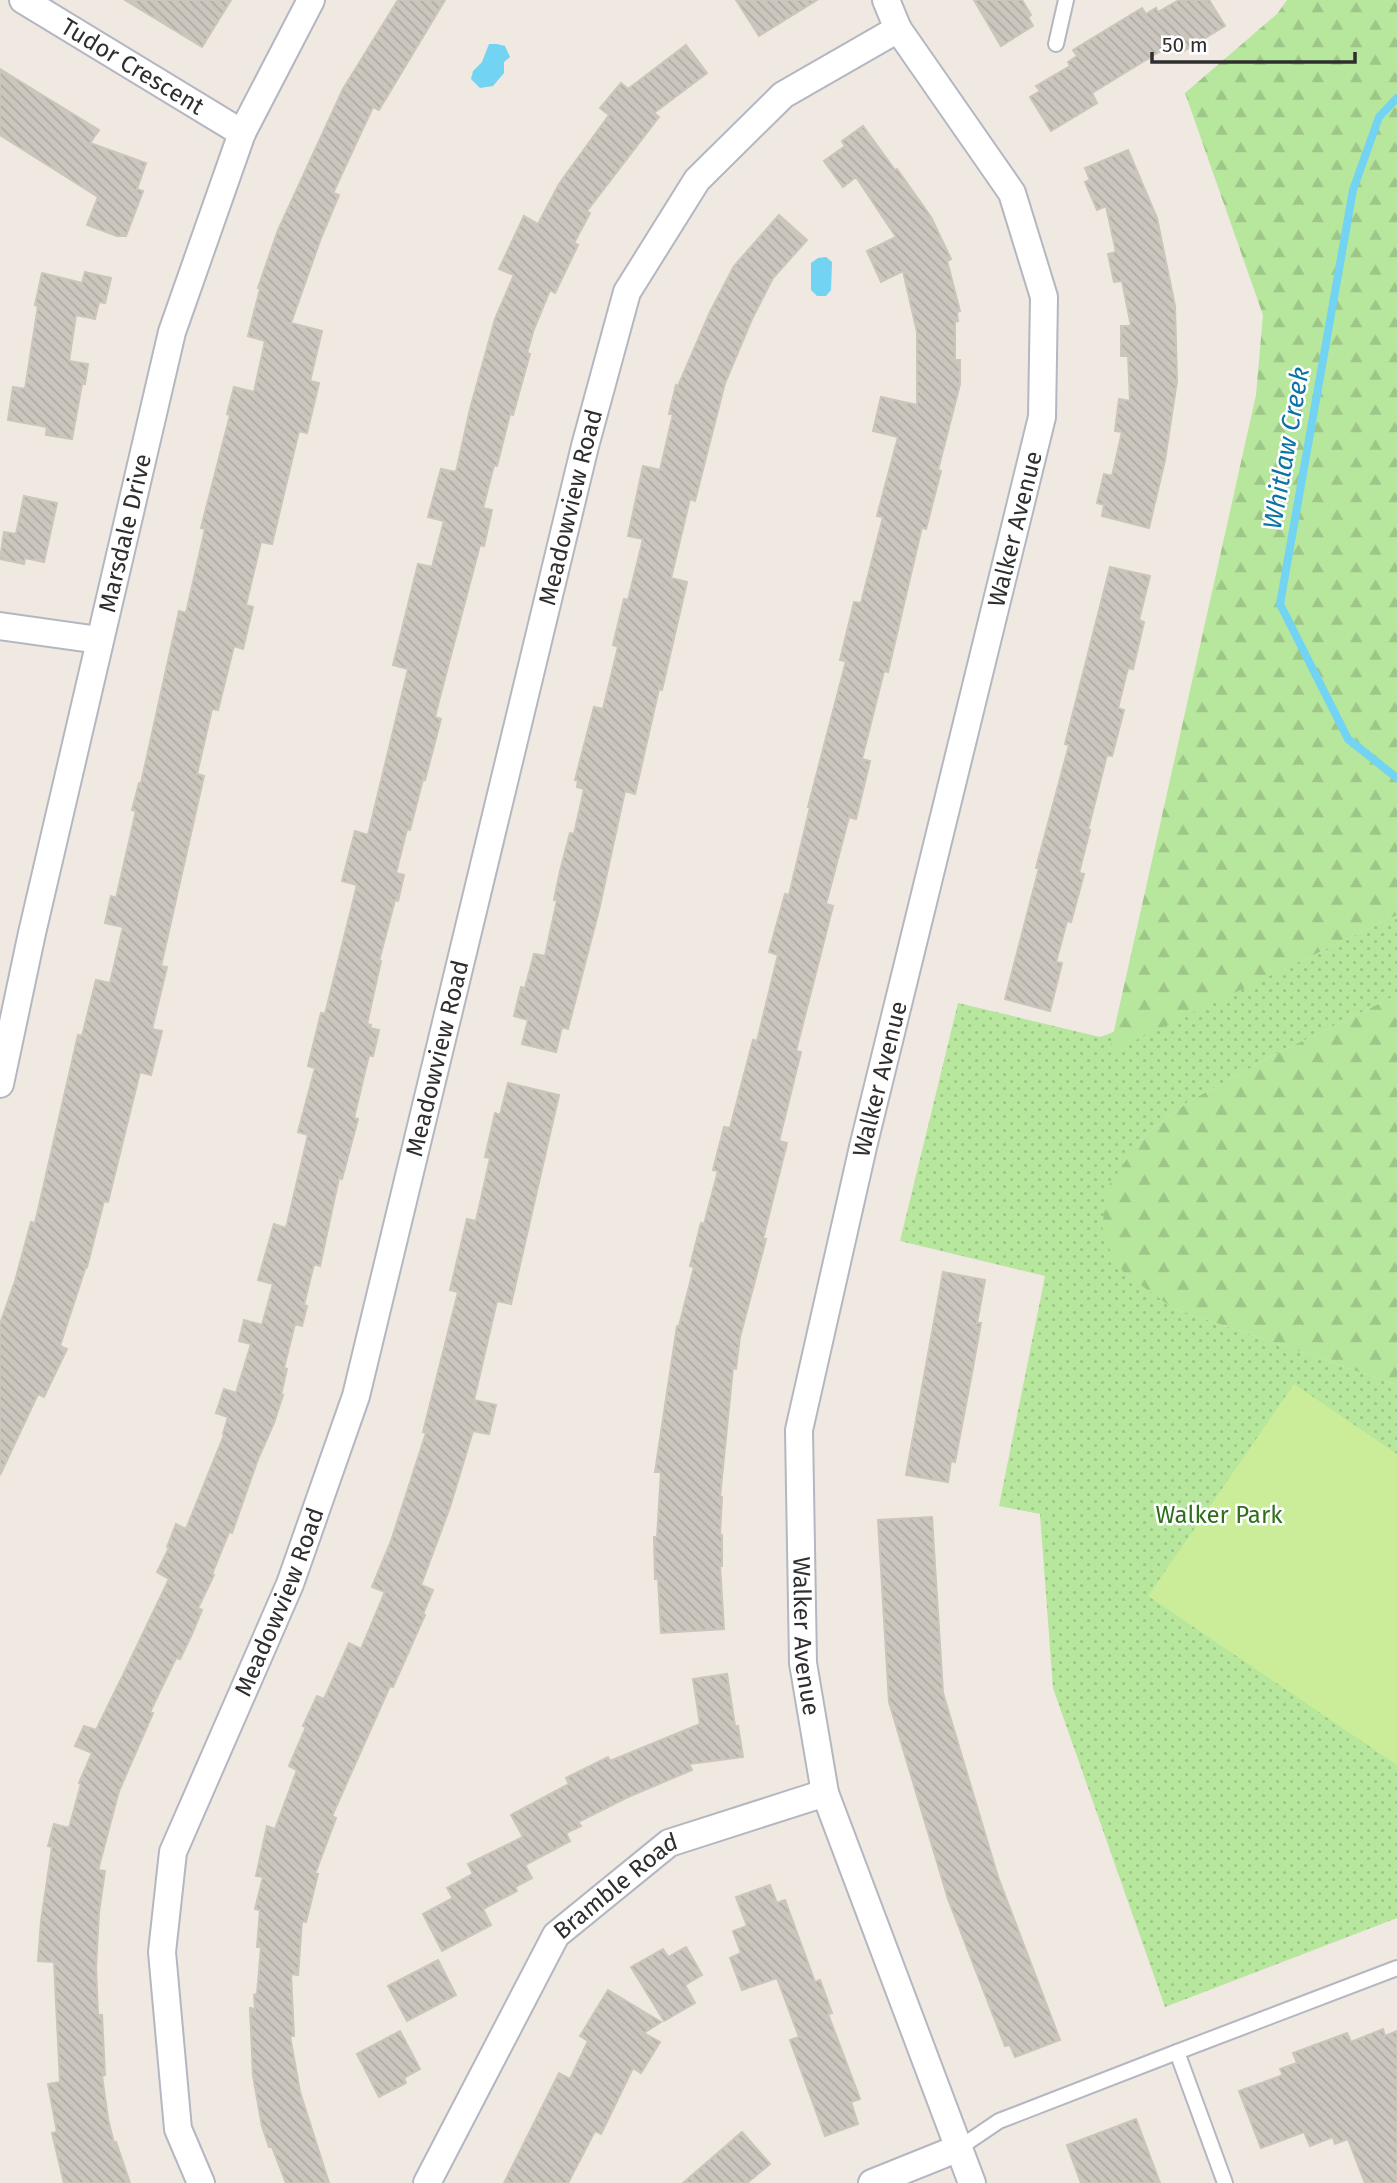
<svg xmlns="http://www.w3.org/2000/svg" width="1397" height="2183" font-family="'Fira Sans',sans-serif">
  <defs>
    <pattern id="grass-dots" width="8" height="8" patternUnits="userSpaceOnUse" patternTransform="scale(1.75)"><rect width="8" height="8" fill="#b7e69d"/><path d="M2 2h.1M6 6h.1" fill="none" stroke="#9ec688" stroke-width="1.8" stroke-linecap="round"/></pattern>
    <pattern id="forest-firs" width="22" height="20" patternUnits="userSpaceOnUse" patternTransform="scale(1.75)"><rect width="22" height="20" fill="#b7e69d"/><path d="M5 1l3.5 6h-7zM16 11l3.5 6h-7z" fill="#9ec688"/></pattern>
    <pattern id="building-back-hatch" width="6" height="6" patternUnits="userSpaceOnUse" patternTransform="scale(1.75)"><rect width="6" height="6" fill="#cbc7bf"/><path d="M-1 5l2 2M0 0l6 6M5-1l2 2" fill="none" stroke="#afaba4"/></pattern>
  </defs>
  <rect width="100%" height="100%" fill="#efe9e1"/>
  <polygon fill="url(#grass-dots)" points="1397,915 1397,995 1278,1053 1188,1102 1142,1137 1173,1308 1397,1385 1397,1918 1165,2007 1053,1688 1040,1514 999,1506 1045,1276 900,1241 958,1003 1100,1037 1284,969"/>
  <g fill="url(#forest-firs)">
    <polygon points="1287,0 1397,0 1397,915 1109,1053 1256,395 1263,315 1185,93 1277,14"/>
    <polygon points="1397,995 1397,1385 1173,1308 1124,1273 1102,1237 1105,1191 1142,1137 1188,1102 1278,1053"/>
  </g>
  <polygon fill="#cbed99" points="1294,1384 1397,1454 1397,1765 1148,1596"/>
  <g fill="#73d3f2">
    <polygon points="489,44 497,44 505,46 510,57 504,62 504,73 493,86 480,88 471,79 473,71 482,62"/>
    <polygon points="826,257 832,262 831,290 826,296 817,296 811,290 811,263 818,258"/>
  </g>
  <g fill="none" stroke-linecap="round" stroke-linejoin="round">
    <polyline stroke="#73d3f2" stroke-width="8" points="1397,98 1379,117 1353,190 1280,604 1348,739 1397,778"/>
  </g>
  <g fill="url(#building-back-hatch)" stroke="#cbc5ba" stroke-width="2">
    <polygon points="125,0 231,0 202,47"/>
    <polygon points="398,0 445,0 379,110 373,107 333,193 339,195 321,238 291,323 322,331 310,381 319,383 307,433 299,431 272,544 261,542 246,605 253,607 243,649 234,646 218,710 212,709 197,774 204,776 161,966 167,967 152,1029 162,1031 151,1075 140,1072 108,1202 104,1201 87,1267 86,1266 60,1346 67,1349 44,1397 38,1394 0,1475 0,1324 15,1281 31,1222 35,1223 78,1035 82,1036 96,980 110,983 123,927 105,923 111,896 116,898 136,811 132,810 139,783 141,783 179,611 186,613 205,529 201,528 230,415 227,414 234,387 254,392 265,341 248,336 260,289 258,288 278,230 343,89"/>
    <polygon points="736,0 817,0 759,36"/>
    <polygon points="974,0 1022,0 1031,15 1028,17 1033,26 1001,46"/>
    <polygon points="1179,0 1209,0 1225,26 1179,54 1172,44 1092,93 1097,103 1051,131 1030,97 1040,91 1036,86 1070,66 1068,62 1077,56 1073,50 1142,8 1146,14 1156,8 1158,12"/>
    <polygon points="686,45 707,73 654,113 659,117 587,211 590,213 574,243 578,245 555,293 550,290 534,329 527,353 530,354 513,415 510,414 497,466 494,465 483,508 492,510 484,546 480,545 440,697 435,717 441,719 434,746 425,780 423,779 410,830 407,829 396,873 404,875 398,901 395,900 379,961 381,961 367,1024 371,1025 370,1028 379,1030 373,1056 369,1055 354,1118 358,1119 342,1179 339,1178 320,1266 314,1264 304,1305 307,1306 302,1326 295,1324 284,1368 287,1369 281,1395 283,1395 274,1423 258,1459 232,1533 229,1532 212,1574 214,1575 198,1608 202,1610 192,1634 180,1659 176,1658 150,1712 153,1713 119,1791 98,1870 105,1871 99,1912 96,1968 98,2015 102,2015 105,2075 102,2076 108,2119 114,2143 116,2142 130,2183 64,2183 52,2133 57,2132 48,2084 60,2082 54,1962 38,1961 41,1921 52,1847 48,1846 54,1824 69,1828 81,1784 79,1783 92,1753 75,1746 84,1726 96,1730 125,1671 169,1579 157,1572 169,1548 167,1547 176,1524 186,1529 224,1435 223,1434 228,1417 216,1413 224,1389 236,1393 251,1344 239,1341 244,1320 262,1325 273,1284 258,1280 274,1224 286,1228 308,1135 298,1132 315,1068 308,1066 321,1013 325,1014 357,885 342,881 355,831 368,835 408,669 393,665 401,633 418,564 432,567 444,521 428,517 441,469 456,472 470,409 495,319 514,275 499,269 524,216 538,224 559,184 609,115 600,108 621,83 628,89"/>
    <polygon points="0,69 99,130 90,143 146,163 137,189 143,191 126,236 117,236 87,225 98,197 0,135"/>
    <polygon points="863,126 895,170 897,169 931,217 951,259 947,261 960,311 957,312 958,321 955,322 955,360 960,360 960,384 938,470 941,471 926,529 922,527 888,672 884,671 862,759 870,761 856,819 849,817 826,904 833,906 796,1051 801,1052 779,1141 787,1143 763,1239 766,1239 740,1337 736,1369 733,1368 720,1497 722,1497 720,1535 722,1535 722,1566 720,1566 724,1629 661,1633 658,1579 655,1579 654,1537 657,1537 661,1472 655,1472 677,1326 679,1326 694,1267 690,1266 701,1223 704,1224 718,1171 713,1170 724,1127 730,1128 753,1040 757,1041 778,955 769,952 785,894 789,895 810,807 808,807 846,661 840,660 854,602 861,603 883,517 877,516 898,437 873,431 881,397 917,405 917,332 903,271 881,282 867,251 896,237 856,177 843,187 824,161 845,146 842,141"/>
    <polygon points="1128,150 1157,218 1175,306 1177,381 1165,460 1149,528 1102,516 1104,505 1097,503 1104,474 1112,476 1122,432 1115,431 1119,399 1130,401 1128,356 1121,356 1121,326 1131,326 1122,281 1114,282 1108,254 1116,252 1106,206 1097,210 1085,182 1090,180 1085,168"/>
    <polygon points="779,215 807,240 773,278 752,319 725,383 695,501 690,499 671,578 687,582 662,690 659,689 635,794 625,791 599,910 568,1029 562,1027 556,1052 522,1044 528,1020 514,1016 521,987 525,988 534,954 545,956 557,900 554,900 560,871 570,833 574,834 584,789 577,787 578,780 575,780 594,707 603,709 618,647 613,645 624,599 628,600 643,539 628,536 643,466 660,470 673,414 669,414 676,385 678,386 710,312 734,266"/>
    <polygon points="85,272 111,278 105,303 99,302 95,319 76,315 69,361 88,364 85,384 82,384 72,439 46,435 47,427 8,420 13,387 25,389 38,306 35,305 42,273 82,283"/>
    <polygon points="24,496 57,503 44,562 25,558 24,564 0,559 4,532 16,534"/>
    <polygon points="1110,567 1150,576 1139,620 1144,622 1133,669 1128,668 1118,708 1124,710 1112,756 1107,755 1088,830 1090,830 1079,873 1084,874 1071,922 1067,921 1056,962 1062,963 1050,1011 1005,999 1039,868 1036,868 1069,745 1065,744"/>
    <polygon points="508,1083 559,1095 511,1304 497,1301 474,1400 496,1405 489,1434 473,1431 450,1507 421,1585 433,1590 423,1614 425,1615 393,1687 390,1686 332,1816 336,1818 315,1874 318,1874 306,1922 302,1921 298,1975 291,1974 294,2036 290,2036 300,2092 329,2183 286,2183 272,2147 269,2147 262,2126 253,2076 250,2008 255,2009 254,1995 257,1994 261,1947 257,1947 260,1910 255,1909 263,1877 256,1876 267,1826 275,1829 297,1770 289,1766 306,1727 303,1726 317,1696 324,1699 349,1643 361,1649 385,1592 372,1587 391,1541 426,1433 423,1432 458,1292 450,1290 467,1219 476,1221 490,1158 485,1157 495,1113 500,1115"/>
    <polygon points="943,1272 985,1280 977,1323 981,1323 972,1373 955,1462 951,1461 948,1482 906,1475"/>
    <polygon points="932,1517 943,1693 998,1877 1060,2040 1015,2057 1010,2045 1005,2046 948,1899 889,1702 878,1520"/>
    <polygon points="727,1674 735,1726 738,1726 743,1757 689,1764 692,1770 628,1797 578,1822 581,1826 566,1833 570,1841 525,1865 532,1878 515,1887 517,1891 483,1909 491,1925 442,1951 423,1914 453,1898 447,1888 473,1874 468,1864 523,1837 511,1815 569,1784 566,1778 608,1757 610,1761 700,1724 693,1679"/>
    <polygon points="770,1885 777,1903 785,1900 815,1982 820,1980 832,2013 828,2014 860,2099 851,2102 858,2124 825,2136 790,2040 799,2037 777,1978 742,1990 730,1958 741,1953 733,1931 747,1926 736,1897"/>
    <polygon points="686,1947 702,1975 685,1985 695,2003 664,2021 631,1967 663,1949 668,1957"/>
    <polygon points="438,1960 456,1995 407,2021 388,1986"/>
    <polygon points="608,1990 661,2022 644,2033 660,2042 641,2073 633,2068 601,2134 595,2131 568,2183 504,2183 559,2073 570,2079 588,2041 580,2036"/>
    <polygon points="1383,2029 1385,2036 1397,2031 1397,2183 1365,2183 1348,2139 1335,2144 1333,2137 1310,2146 1304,2132 1261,2148 1239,2091 1283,2075 1280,2069 1297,2063 1293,2053 1347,2033 1351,2042"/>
    <polygon points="400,2031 420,2069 404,2078 406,2083 379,2097 357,2054"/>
    <polygon points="1136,2119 1160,2183 1081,2183 1067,2145"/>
    <polygon points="742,2132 770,2164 747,2183 683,2183"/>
  </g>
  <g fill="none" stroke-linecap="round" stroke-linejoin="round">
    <g stroke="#b4b7c1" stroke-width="18">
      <g id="service">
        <polyline points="1056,44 1066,0"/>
        <polyline points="1177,2052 1397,1968"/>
        <polyline points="959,2148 999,2121 1177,2052 1225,2183"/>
      </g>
    </g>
    <g stroke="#b4b7c1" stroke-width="30">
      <g id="minor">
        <path id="s1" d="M23,0l219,133"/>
        <path id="s2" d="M886,0l12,29 114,164 32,104 -2,120 -179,730 -64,283 4,233 22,130 147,390"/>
        <polyline points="0,626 99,640"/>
        <path id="s3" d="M0,1084l32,-151 140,-601 70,-199 69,-133"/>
        <path id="s4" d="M201,2183l-23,-54 -16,-177 11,-100 117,-268 66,-188 229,-950 42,-154 70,-112 86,-85 115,-66"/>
        <path id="s5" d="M427,2183l129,-248 113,-92 156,-50"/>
        <polyline points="872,2183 959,2148"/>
      </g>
    </g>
    <use href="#service" stroke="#fff" stroke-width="14"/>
    <use href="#minor" stroke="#fff" stroke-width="26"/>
  </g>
  <g text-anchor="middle" stroke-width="5" stroke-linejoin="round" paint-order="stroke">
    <g font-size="24" fill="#2e2e2e" stroke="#fff">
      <text dy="8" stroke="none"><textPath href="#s1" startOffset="128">Tudor Crescent</textPath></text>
      <text dy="8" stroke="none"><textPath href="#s4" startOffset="1743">Meadowview Road</textPath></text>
      <text transform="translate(1015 529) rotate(-76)" y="8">Walker Avenue</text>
      <text dy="8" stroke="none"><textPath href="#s3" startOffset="565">Marsdale Drive</textPath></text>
      <text dy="8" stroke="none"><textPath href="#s4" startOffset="1176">Meadowview Road</textPath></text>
      <text transform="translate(880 1079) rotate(-76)" y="8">Walker Avenue</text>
      <text dy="8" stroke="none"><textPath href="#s4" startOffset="609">Meadowview Road</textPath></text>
      <text dy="8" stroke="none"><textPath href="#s2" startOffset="1708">Walker Avenue</textPath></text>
      <text dy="8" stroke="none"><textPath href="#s5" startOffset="357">Bramble Road</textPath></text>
    </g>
    <g font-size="24" fill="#2d6f1a" stroke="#fff">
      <text x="1219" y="1523">Walker Park</text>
    </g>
    <g font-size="26" font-style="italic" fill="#0b73a5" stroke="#fff">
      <text transform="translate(1286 448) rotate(-80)" y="9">Whitlaw Creek</text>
    </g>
  </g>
  <path d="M1152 52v10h203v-10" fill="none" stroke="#2e2e2e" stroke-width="3.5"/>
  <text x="1162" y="52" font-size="21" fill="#2e2e2e" stroke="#ffffff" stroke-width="5" paint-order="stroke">50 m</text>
</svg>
